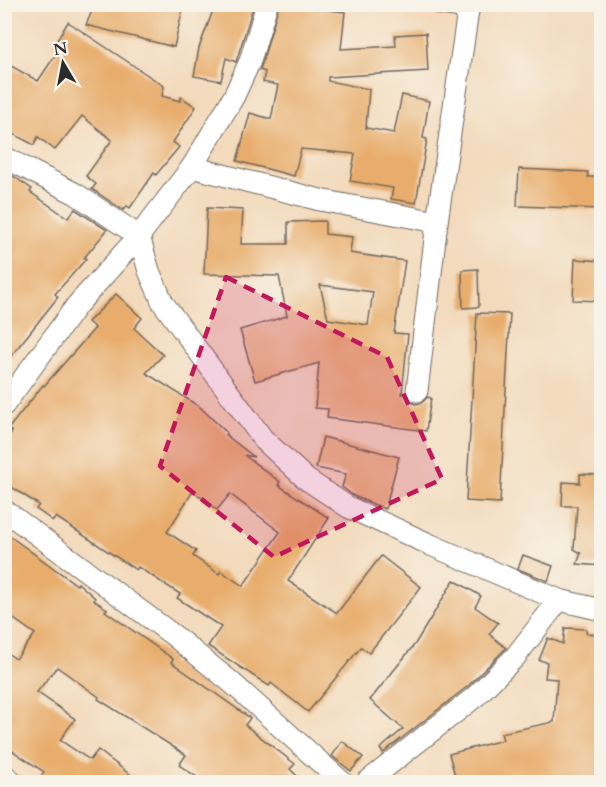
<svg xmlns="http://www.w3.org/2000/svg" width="606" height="787" font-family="Cardo,serif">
  <rect width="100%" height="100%" fill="#f7f3e8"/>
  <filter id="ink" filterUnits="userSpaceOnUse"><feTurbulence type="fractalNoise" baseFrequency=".0167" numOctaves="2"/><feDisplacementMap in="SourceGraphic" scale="12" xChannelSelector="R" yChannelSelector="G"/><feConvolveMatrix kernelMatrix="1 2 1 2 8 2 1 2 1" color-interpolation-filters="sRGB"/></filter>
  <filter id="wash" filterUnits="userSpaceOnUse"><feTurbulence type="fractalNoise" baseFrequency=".008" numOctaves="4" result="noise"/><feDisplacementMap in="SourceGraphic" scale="24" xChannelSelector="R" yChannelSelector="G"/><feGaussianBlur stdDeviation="1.35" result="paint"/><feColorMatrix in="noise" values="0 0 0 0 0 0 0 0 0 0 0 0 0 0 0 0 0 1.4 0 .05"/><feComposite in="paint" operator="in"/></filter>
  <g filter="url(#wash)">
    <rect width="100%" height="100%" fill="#f3dabc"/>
    <g id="blocks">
      <g fill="#e8ad6d" fill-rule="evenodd">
        <polygon points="95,4 184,4 174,47 86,25"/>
        <polygon points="227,4 254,4 236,62 226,58 221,81 194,76 199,48 215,5 225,9"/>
        <polygon points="279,4 311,4 311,8 345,12 341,49 396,46 395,35 426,33 428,71 328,77 328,81 369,89 366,128 394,133 402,95 429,101 423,138 427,139 416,203 391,199 393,188 350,181 355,154 301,149 294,176 237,161 250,113 271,119 278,85 263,82 265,72 260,70"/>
        <polygon points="68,22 164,86 162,96 180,101 181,97 196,107 173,142 179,147 156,175 154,173 130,208 127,206 123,210 92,189 96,184 86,176 112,140 82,116 55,150 38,137 34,145 4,129 4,62 38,81 60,48 54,45"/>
        <polygon points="519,169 588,172 588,177 602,177 602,209 517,206"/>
        <polygon points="13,176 32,189 30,192 68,218 75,209 107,230 84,258 86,259 55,294 58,297 4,365 4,183 8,183"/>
        <path d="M207,208l36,2 -2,34h47v-22l37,-1v13l27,3 -2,16 55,8 -11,72 14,1 -6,60h3l4,7 6,3 6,-1 7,-6 3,1 -5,33 -99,-13 1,-9 -13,-1 4,-45 -64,18 -15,-51 47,-14 -8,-40 -75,-2zM320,285l53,7 -5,33 -40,-6z"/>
        <polygon points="575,259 602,261 602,301 573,300"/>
        <polygon points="478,269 479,307 463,308 462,270"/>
        <path d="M116,294l26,24 -8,10 29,27 -17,18 54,34 27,26 -1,2 28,22 -10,-2 36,27 -2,3 51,33 -41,63 49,32 44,-57 40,31 -52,66 -8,-6 -53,65 -37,-29 -2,3 -61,-40 13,-19 -44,-29 3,-4 -42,-27 -2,3 -80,-53 -3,4 -17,-12 3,-4 -35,-23v-40l8,-10 -4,-3 35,-44 1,1 51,-58 -7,-6zM193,491l24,19 13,-16 50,38 -37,54 -22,-15 -2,3 -26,-18 3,-5 -29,-19z"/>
        <polygon points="477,313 510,314 500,503 466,501"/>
        <polygon points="323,437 399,457 385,509 354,496 342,487 346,474 316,468"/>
        <polygon points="580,474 602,475 602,566 577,564 581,553 574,549 577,506 562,506 563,482 580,483"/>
        <polygon points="4,532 77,585 78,583 95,598 94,600 107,609 105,611 173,659 171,662 250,718 245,725 295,764 290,769 304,783 206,783 179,765 186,755 98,699 99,697 57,667 37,692 75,719 60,740 90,760 98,750 141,783 36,783 44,772 4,745 4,651 16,659 35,634 4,612"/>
        <polygon points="523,555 553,566 548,581 518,569"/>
        <polygon points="454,580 481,596 475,607 498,623 489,634 506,648 468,686 383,753 380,749 403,729 370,700 415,644"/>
        <polygon points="565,628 586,629 586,633 602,636 602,783 572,783 572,778 550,783 457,783 449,754 503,740 501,733 554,722 557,679 545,678 547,662 539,660 548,638 563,644"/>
        <polygon points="342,741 363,757 351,771 332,756"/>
      </g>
    </g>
  </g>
  <g filter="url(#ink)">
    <use href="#blocks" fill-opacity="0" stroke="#71685e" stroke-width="1.5"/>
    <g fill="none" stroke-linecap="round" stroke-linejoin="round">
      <g stroke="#71685e" stroke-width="23">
        <g id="street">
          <polyline points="441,4 469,8"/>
          <polyline points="4,157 76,194 139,236 149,271 163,303 263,439 306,479 348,507 431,545 559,600 602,610"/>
          <polyline points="192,167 320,200 437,222"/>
          <polyline points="417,391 437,222 469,4"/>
          <polyline points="4,405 77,305 139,236 192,167 234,96 250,61 267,4"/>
          <polyline points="4,510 173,635 232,683 342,782"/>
          <polyline points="4,775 13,782"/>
          <polyline points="367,782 476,696 515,657 559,600"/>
        </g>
      </g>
      <use href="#street" stroke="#fff" stroke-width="21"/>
    </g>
  </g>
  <path fill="#c2185b" fill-opacity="0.2" stroke="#c2185b" stroke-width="4.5" stroke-dasharray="12 8" stroke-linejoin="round" d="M226,277l161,80 55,122 -168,78 -114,-91z"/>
  <rect width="606" height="787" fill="none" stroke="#f7f3e8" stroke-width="24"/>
  <g transform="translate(63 63) rotate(350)" stroke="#f7f3e8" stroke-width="4.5" paint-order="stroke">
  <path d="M0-4.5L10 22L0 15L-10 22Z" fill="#2b2b2b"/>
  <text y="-9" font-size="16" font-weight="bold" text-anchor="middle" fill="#2b2b2b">N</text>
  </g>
</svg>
